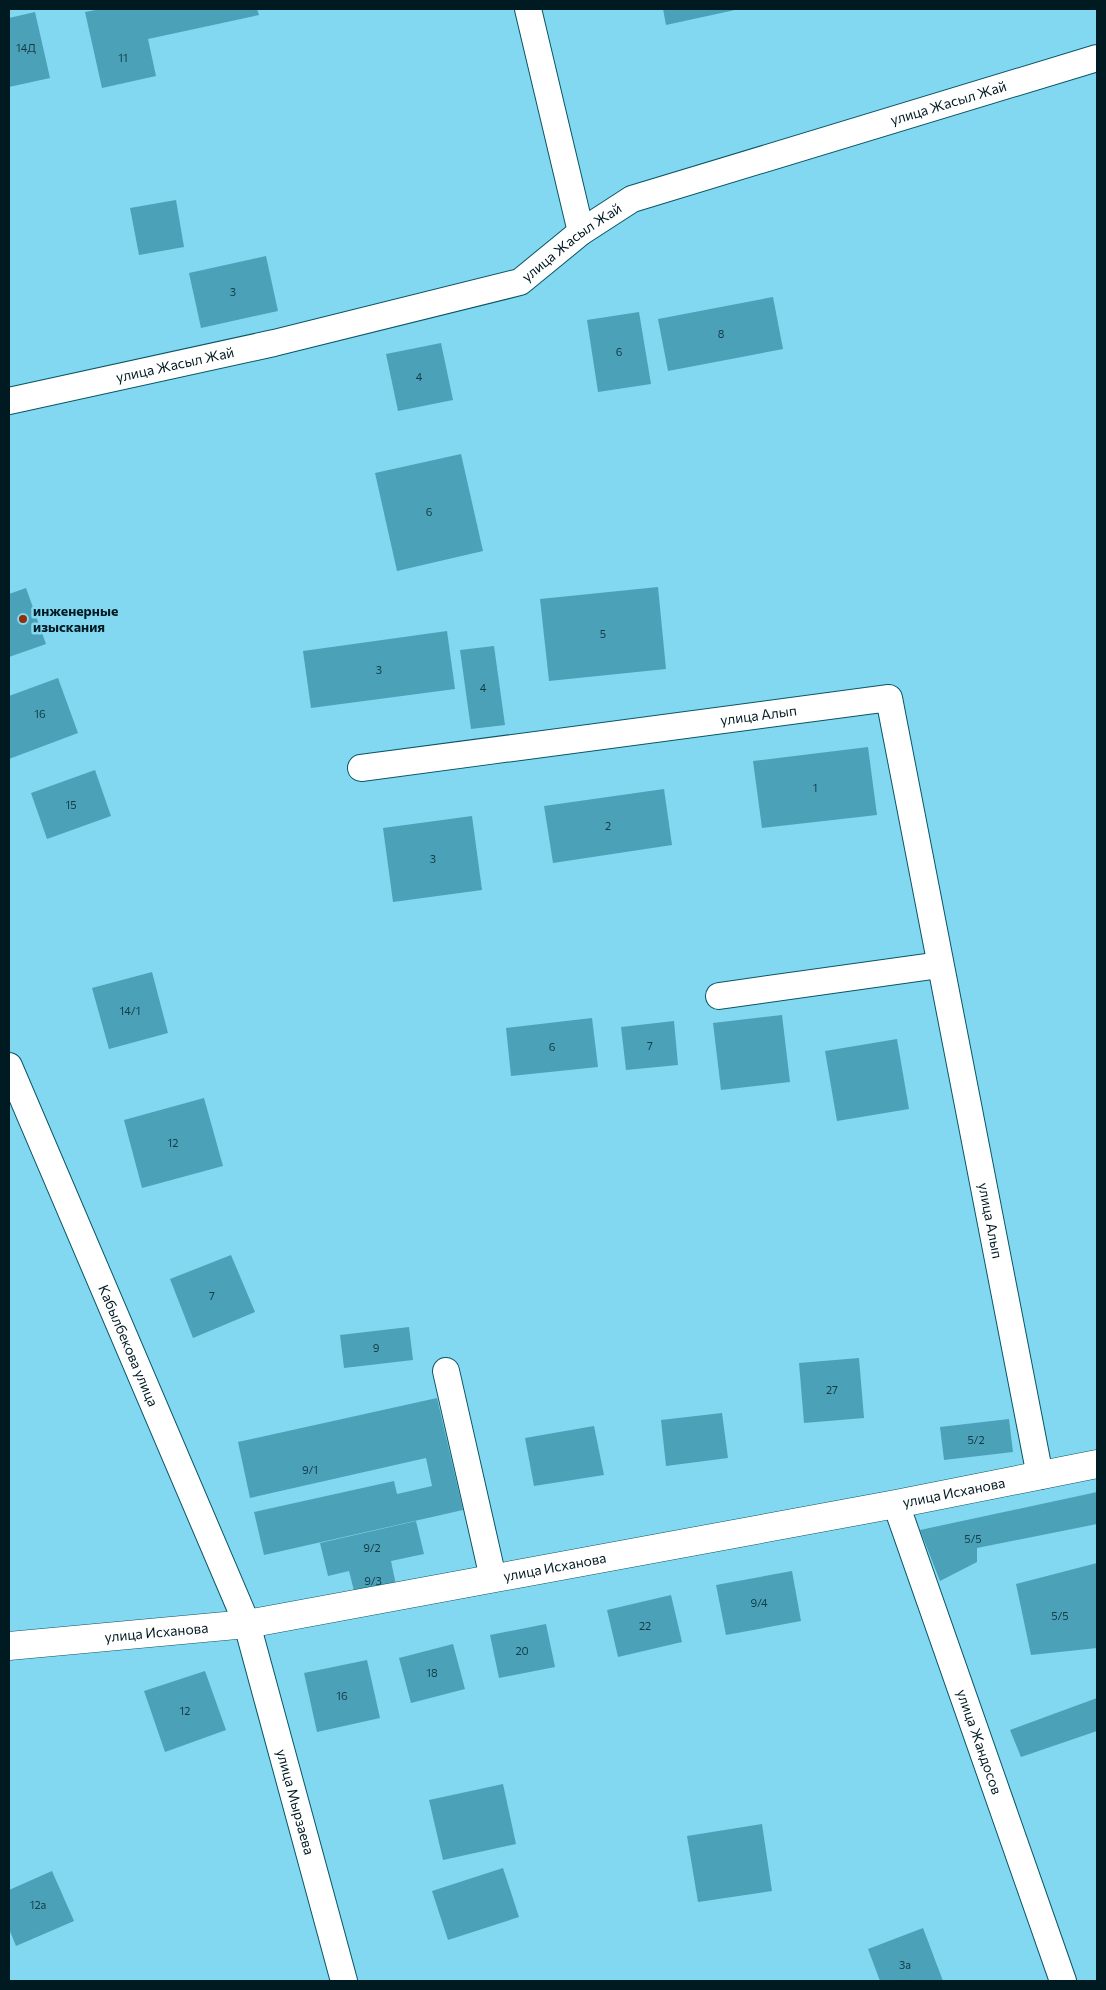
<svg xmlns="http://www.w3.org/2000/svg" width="1106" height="1990" font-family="Commissioner,sans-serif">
  <rect width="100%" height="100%" fill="#82d8f0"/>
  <g fill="#4ba1b8">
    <polygon points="101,9 257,9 259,15 148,39 156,76 102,88 85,12"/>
    <polygon points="663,9 735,9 735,10 666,25"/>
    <polygon points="35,12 50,78 9,87 9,18"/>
    <polygon points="176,200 184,247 139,255 130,208"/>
    <polygon points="266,256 278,311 201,328 189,273"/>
    <polygon points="773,297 783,349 668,371 658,319"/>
    <polygon points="639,312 651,384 598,392 587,320"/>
    <polygon points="441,343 453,400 398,411 386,354"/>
    <polygon points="461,454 483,551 397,571 375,473"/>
    <polygon points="658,587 666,669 549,681 540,599"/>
    <polygon points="26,588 46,644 9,657 9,594"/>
    <polygon points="447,631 455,689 311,708 303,651"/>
    <polygon points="494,646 505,725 471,729 460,650"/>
    <polygon points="58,678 78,733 9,759 9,696"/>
    <polygon points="868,747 877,815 762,828 753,761"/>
    <polygon points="95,770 111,816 47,839 31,793"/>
    <polygon points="664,789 672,845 553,863 544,806"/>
    <polygon points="472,816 482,890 393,902 383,828"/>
    <polygon points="152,972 168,1033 109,1049 92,988"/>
    <polygon points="782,1015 790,1082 721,1090 713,1023"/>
    <polygon points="592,1018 598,1067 511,1076 506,1028"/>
    <polygon points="674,1021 678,1065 626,1070 621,1027"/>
    <polygon points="897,1039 909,1109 837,1121 825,1051"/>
    <polygon points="204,1098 223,1166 142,1188 124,1120"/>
    <polygon points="231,1255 255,1312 193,1338 170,1279"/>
    <polygon points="409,1327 413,1360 344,1368 340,1335"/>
    <polygon points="859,1358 864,1418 804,1423 799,1363"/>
    <polygon points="437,1398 463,1510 264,1555 254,1512 394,1481 397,1494 432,1486 426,1458 250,1498 238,1442"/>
    <polygon points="722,1413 728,1458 666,1466 661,1420"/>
    <polygon points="1009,1419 1013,1452 944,1460 940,1427"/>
    <polygon points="594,1426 604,1475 534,1486 525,1438"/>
    <polygon points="1097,1492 1097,1524 977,1548 977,1562 940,1581 920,1530"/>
    <polygon points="416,1521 424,1554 391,1561 397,1590 356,1599 349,1571 328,1576 320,1543"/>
    <polygon points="1097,1563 1097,1648 1031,1655 1016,1584"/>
    <polygon points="792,1571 801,1621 726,1635 716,1585"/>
    <polygon points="671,1595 682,1642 618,1657 607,1610"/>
    <polygon points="546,1624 555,1667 499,1678 490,1635"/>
    <polygon points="453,1644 465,1689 411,1703 399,1658"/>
    <polygon points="367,1660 380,1718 317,1732 304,1673"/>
    <polygon points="205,1671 226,1730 165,1752 144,1691"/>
    <polygon points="1097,1698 1097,1731 1021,1757 1010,1730"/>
    <polygon points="503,1784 516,1844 443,1860 429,1800"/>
    <polygon points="762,1824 772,1891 698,1902 687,1836"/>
    <polygon points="503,1868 519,1917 448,1940 432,1891"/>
    <polygon points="52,1871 74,1921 16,1946 9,1929 9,1890"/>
    <polygon points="923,1928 943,1981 880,1981 868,1949"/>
  </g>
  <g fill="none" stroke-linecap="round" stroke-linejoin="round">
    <g stroke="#095566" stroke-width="28">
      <g id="street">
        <polyline points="528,9 581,232"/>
        <path id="s1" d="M9,401l265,-58 246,-61 61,-50 51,-33 465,-141"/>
        <path id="s2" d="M361,768l528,-70 151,778"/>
        <polyline points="719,996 940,965"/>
        <path id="s3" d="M9,1066l238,558 97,357"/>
        <polyline points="446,1371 493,1578"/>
        <path id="s4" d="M896,1504l167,477"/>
      </g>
    </g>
    <g stroke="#095566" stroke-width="29">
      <g id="secondary">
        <path id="s5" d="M9,1646l238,-22 649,-120 201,-40"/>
      </g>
    </g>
    <use href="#street" stroke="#fff" stroke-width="26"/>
    <use href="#secondary" stroke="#fff" stroke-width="28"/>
  </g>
  <circle fill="#942e06" stroke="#82d8f0" stroke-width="2" cx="23" cy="619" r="5"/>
  <g text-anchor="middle" stroke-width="5" stroke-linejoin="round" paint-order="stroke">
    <g font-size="11" fill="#133c47">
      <text x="26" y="52">14Д</text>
      <text x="123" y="62">11</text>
      <text x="233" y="296">3</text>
      <text x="721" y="338">8</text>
      <text x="619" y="356">6</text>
      <text x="419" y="381">4</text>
      <text x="429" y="516">6</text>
      <text x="603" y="638">5</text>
      <text x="379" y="674">3</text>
      <text x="483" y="692">4</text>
      <text x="40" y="718">16</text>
      <text x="815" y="792">1</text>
      <text x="71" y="809">15</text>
      <text x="608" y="830">2</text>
      <text x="433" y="863">3</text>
      <text x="130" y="1015">14/1</text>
      <text x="650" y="1050">7</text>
      <text x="552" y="1051">6</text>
      <text x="173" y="1147">12</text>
      <text x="212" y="1300">7</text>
      <text x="376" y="1352">9</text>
      <text x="832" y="1394">27</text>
      <text x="976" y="1444">5/2</text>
      <text x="310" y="1474">9/1</text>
      <text x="973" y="1543">5/5</text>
      <text x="372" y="1552">9/2</text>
      <text x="373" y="1585">9/3</text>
      <text x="759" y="1607">9/4</text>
      <text x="1060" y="1620">5/5</text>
      <text x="645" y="1630">22</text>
      <text x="522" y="1655">20</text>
      <text x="432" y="1677">18</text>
      <text x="342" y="1700">16</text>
      <text x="185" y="1715">12</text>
      <text x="38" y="1909">12а</text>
      <text x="905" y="1969">3а</text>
    </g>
    <g font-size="14" fill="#001a21" stroke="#82d8f0">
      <text dy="5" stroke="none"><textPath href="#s1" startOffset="995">улица Жасыл Жай</textPath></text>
      <text dy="5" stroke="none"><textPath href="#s1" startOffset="590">улица Жасыл Жай</textPath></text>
      <text dy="5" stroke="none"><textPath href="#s1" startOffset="170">улица Жасыл Жай</textPath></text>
      <text dy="5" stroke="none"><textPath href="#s2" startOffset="401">улица Алып</textPath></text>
      <text dy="5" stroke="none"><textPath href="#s2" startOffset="1065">улица Алып</textPath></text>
      <text dy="5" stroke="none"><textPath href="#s3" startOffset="304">Кабылбекова улица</textPath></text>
      <text dy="5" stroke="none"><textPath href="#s5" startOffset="958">улица Исханова</textPath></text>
      <text dy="5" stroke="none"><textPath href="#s5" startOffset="552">улица Исханова</textPath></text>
      <text dy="5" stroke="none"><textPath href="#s5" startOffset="148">улица Исханова</textPath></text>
      <text dy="5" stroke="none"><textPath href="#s4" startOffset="252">улица Жандосов</textPath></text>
      <text dy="5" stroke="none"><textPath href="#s3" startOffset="791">улица Мырзаева</textPath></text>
    </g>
    <g font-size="14" font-weight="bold" fill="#001a21" stroke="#82d8f0" text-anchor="start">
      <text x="33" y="616">инженерные<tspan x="33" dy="16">изыскания</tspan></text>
    </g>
  </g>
  <rect width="1106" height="1990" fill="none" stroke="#001a21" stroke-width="20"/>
</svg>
